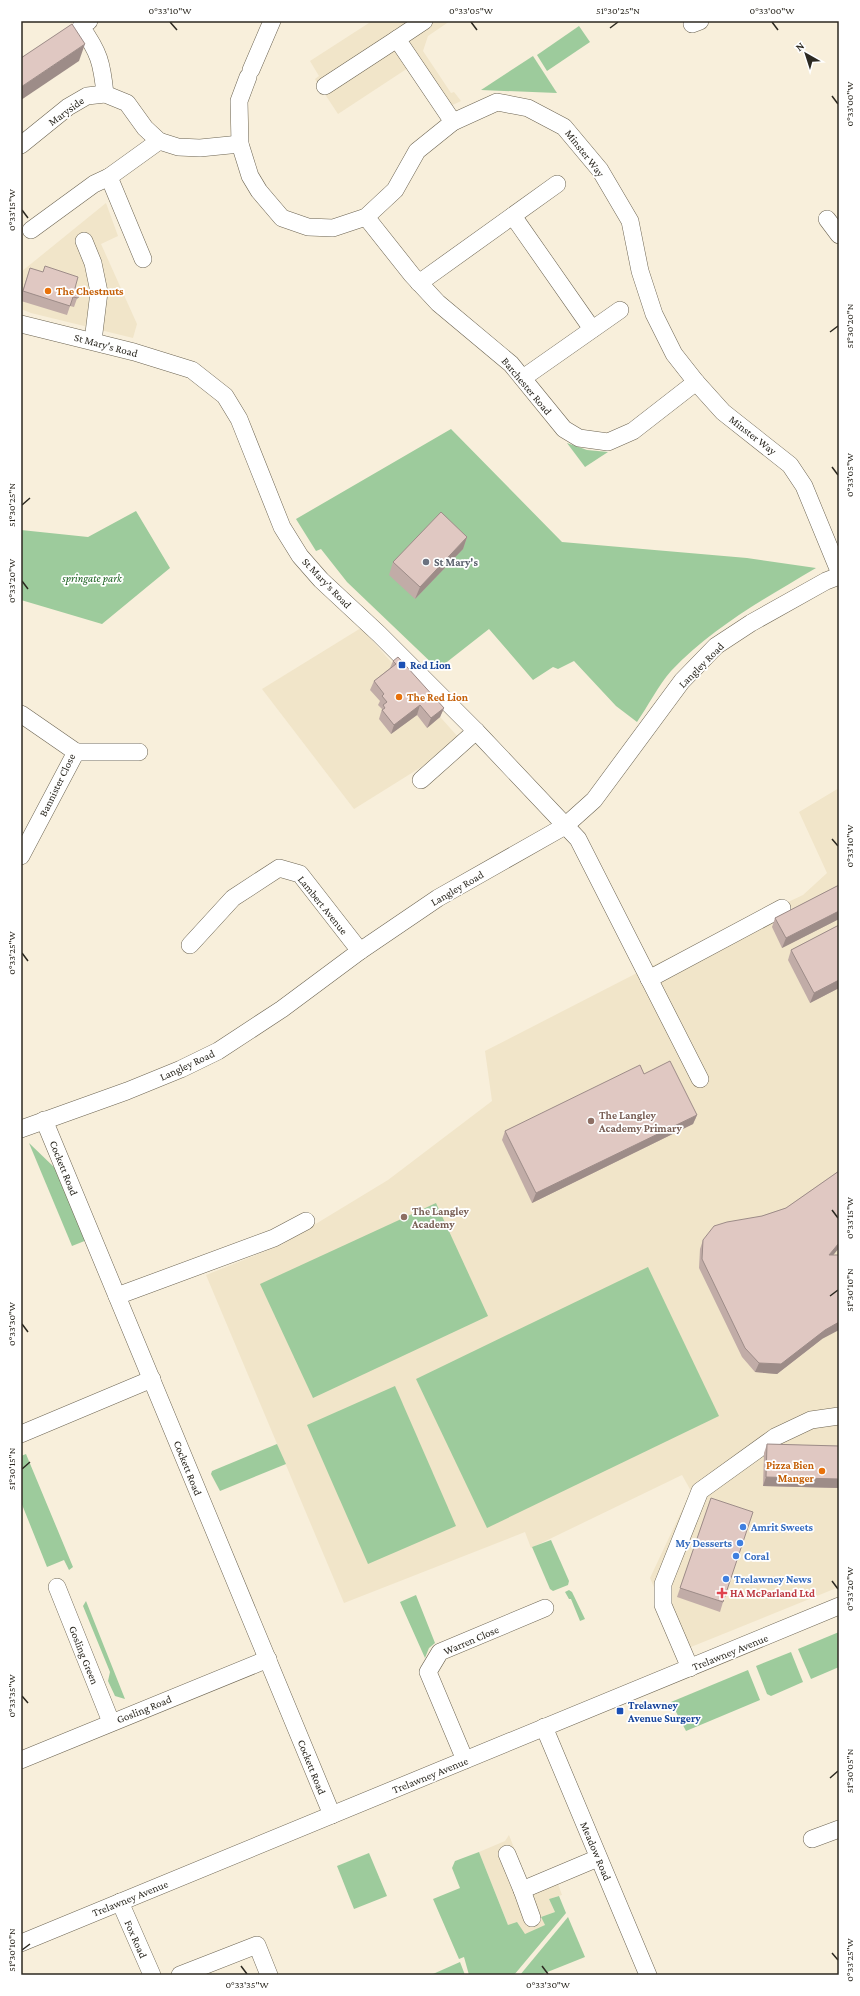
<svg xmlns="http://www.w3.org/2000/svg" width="860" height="1996" font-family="'Crimson Pro',serif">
  <rect width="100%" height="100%" fill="#f8efdb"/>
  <g fill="#f1e5c9">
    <polygon points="372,21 450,21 428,36 423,51 451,93 454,92 461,101 438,112 408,68 338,114 315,79 319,76 310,61"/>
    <polygon points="106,203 118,236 101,244 137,324 133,338 31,313 21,309 21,272"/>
    <polygon points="361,628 458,737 439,756 354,809 262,689"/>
    <polygon points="839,788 839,1587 681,1651 650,1578 691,1491 682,1475 531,1548 525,1532 344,1603 206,1275 281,1245 388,1180 492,1101 485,1051 635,974 803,895 827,873 799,812"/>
    <polygon points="509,1835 526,1879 585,1860 597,1870 588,1868 557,1881 562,1895 549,1899 555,1912 541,1917 545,1925 525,1935 508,1925 479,1852 505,1841"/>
  </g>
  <g fill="#9dcb9c">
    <polygon points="579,26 590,42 547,71 537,55"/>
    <polygon points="533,56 557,93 481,90"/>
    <path d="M451,429l111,113 185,16 69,10c-52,31 -103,59 -145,103 -13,15 -23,35 -34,51l-21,-16 -42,-45 -16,8 -5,-2 -20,13 -44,-51 -51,40 -91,-87 -26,-33 -5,2 -20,-32z"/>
    <polygon points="567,443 587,450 608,452 585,467"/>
    <polygon points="136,511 170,568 102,624 21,600 21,530 88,537"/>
    <polygon points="29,1143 56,1169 87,1240 72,1246"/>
    <polygon points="436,1203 488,1316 313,1398 260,1284"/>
    <polygon points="648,1267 719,1416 487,1528 416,1379"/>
    <polygon points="395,1386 456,1526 368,1564 307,1425"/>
    <polygon points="277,1444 286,1464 220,1491 211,1474 212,1471"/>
    <polygon points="26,1454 73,1567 69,1570 64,1560 47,1567 21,1502 21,1456"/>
    <polygon points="551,1540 569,1581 568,1585 553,1591 550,1589 532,1547"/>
    <polygon points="569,1590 572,1592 585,1619 580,1621 571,1599 569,1599 565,1592"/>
    <polygon points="416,1595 435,1643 429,1648 425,1658 400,1602"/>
    <polygon points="86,1601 125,1699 115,1696 108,1681 110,1672 83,1606"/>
    <polygon points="839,1632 839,1667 811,1679 798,1649"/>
    <polygon points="791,1652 803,1682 771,1696 767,1694 756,1666"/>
    <polygon points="748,1670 760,1700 686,1731 671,1702"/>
    <polygon points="479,1852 508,1925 517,1922 525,1934 545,1925 541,1917 555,1912 549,1899 559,1896 566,1913 514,1975 469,1975 464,1957 459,1959 433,1899 460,1888 452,1868 455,1861"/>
    <polygon points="369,1853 387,1896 354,1909 337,1866"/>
    <polygon points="568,1917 585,1957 540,1975 520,1975"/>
    <polygon points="460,1962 465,1975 433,1974"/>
  </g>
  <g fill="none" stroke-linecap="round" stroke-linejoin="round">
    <g stroke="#6c6452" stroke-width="18">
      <g id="minor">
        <path d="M89,21l-8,6c18,25 21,36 24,67"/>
        <polyline points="424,21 397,39 453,122"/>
        <polyline points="692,24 700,21"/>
        <polyline points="251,70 272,21"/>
        <polyline points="248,77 239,101 240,144 250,176 259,191 282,218 308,227 333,228 366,217 395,190 417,151 453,122 497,102 528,108 564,127 600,170 630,221 640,271 654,314 674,354 696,382 723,412 790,465 804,486 839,571"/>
        <polyline points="325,86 397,39"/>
        <polyline points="21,145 68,107 87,96 105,94 127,103 145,128 159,141 178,147 200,148 240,144"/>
        <polyline points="513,216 592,329"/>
        <polyline points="366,217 412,275 438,303 511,364 564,429 579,438 608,442 633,431 696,382"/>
        <polyline points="827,219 839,235"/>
        <polyline points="31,230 94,184 109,177"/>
        <polyline points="84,241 93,263 99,292 93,341"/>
        <polyline points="143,259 109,177 159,141"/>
        <polyline points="419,283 557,184"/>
        <polyline points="21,324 134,352 192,370 225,396 239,419 282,527 300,556 321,580 379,634 476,731 578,839 700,1079"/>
        <polyline points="523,378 620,310"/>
        <polyline points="21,714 76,752 21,856"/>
        <polyline points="76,752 139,752"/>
        <polyline points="421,780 476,731"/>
        <polyline points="190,945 233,898 279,868 300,874 360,951"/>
        <polyline points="649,979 782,908"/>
        <polyline points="44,1120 332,1815"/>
        <polyline points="21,1129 127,1091 181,1069 218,1051 282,1009 360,951 438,898 565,826 594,800 682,681 716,646 751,623 826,581 839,576"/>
        <polyline points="117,1296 274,1238 306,1221"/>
        <polyline points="21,1434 152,1379"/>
        <polyline points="57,1587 111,1722"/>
        <polyline points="690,1668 663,1605 663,1584 700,1491 775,1437 811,1420 839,1416"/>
        <polyline points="544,1727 648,1975"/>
        <polyline points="21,1760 268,1659"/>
        <polyline points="465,1760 428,1672 440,1652 545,1608"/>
        <polyline points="812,1839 839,1829"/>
        <polyline points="507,1854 522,1890 598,1858"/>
        <polyline points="522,1890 532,1918"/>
        <polyline points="120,1902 152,1975"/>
        <polyline points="21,1943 839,1606"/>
        <polyline points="180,1975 257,1945 269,1975"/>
      </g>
    </g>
    <use href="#minor" stroke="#fff" stroke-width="17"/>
  </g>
  <g fill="#c1aca7">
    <polygon points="30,268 75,288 80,290 74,307 70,306 67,315 21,301 21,295"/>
    <polygon points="467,537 463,549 415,599 389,575 393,562"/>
    <polygon points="393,661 444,708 440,717 427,728 417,715 391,734 379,719 382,709 378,705 380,701 370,690 374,681 390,668"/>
    <polygon points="839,885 839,919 782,948 772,927 775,918"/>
    <polygon points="839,925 839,988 810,1003 788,960 791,950"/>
    <polygon points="644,1074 697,1115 693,1124 532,1203 502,1140 505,1131"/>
    <polygon points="839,1171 839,1248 833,1255 822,1339 777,1374 755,1372 742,1357 699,1268 700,1249 703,1240 762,1216 786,1208"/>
    <polygon points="767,1444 839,1446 839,1488 763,1486 764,1453"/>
    <polygon points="711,1498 723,1602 720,1612 677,1597"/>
  </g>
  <g fill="#9d8c88">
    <polygon points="85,44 79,61 21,100 21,87"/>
    <polygon points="467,537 463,549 415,599 420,587"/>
    <polygon points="420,705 417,715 391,734 394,725"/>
    <polygon points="444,708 440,717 427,728 431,718"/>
    <polygon points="839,911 839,919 782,948 786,938"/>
    <polygon points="839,980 839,988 810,1003 814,993"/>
    <polygon points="697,1115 693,1124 532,1203 536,1193"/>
    <polygon points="839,1243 839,1248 825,1265 829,1255"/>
    <polygon points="839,1322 839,1330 822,1339 777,1374 755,1372 759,1363"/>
    <polygon points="766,1477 839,1479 839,1488 763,1486"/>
  </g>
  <g fill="#e0c8c2" stroke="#9d8c88">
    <polygon points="72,24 85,44 21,87 21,58"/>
    <polygon points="45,266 78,277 75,288 80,290 78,298 73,297 70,306 23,291 30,268 43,272"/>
    <polygon points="441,512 467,537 420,587 393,562"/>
    <polygon points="398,657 444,708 431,718 420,705 394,725 382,710 385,708 383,705 387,702 382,696 384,694 374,681 396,664 393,661"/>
    <polygon points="839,885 839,911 786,938 775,918"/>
    <polygon points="839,925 839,980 814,993 791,950"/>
    <polygon points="670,1061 697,1115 536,1193 505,1131 640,1065 644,1074"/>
    <polygon points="839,1171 839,1243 829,1255 839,1255 839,1322 825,1330 781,1364 759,1363 745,1348 702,1259 703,1240 714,1226 727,1222 762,1216 786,1208"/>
    <polygon points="767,1444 839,1446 839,1479 766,1477"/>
    <polygon points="711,1498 753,1512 723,1602 680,1588"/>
  </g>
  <path fill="none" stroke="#2c2921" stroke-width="1.5" d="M170,22l7,8M471,22l6,8M772,22l6,8M610,28l8,-6M832,96l6,8M22,210l6,8M830,332l8,-6M832,467l6,8M22,505l8,-7M22,581l6,8M832,839l6,7M22,953l6,8M832,1210l6,8M830,1296l8,-6M22,1324l6,8M22,1469l8,-7M832,1581l6,8M22,1696l6,7M830,1778l8,-7M22,1950l8,-6M832,1953l6,7M241,1966l6,8M542,1966l6,8"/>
  <g fill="#e8710a" stroke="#fff" stroke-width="1.5">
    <circle cx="48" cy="291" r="4"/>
    <circle cx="399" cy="697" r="4"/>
    <circle cx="822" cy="1471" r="4"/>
  </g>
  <circle fill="#6b7280" stroke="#fff" stroke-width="1.5" cx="426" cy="562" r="4"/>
  <g fill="#1a4fb4" stroke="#fff" stroke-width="1.5">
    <rect x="398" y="661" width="8" height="8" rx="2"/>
    <rect x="616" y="1707" width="8" height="8" rx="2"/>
  </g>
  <g fill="#8d6e63" stroke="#fff" stroke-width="1.5">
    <circle cx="591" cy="1121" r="4"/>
    <circle cx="404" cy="1217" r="4"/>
  </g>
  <g fill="#3f7fe0" stroke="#fff" stroke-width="1.5">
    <circle cx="743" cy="1527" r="4"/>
    <circle cx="740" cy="1543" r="4"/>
    <circle cx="736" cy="1556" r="4"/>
    <circle cx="726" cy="1579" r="4"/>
  </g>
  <path fill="#e0444e" stroke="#fff" stroke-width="1.5" d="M720 1587h4v4h4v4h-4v4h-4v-4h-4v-4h4z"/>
  <g text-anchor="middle" stroke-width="3.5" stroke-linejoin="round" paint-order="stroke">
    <g font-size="11" fill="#2c2921" stroke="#fff">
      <text transform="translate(66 111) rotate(-36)" y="4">Maryside</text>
      <text transform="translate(585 153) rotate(52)" y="4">Minster Way</text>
      <text transform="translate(106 345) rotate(15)" y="4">St Mary's Road</text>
      <text transform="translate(527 386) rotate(50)" y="4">Barchester Road</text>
      <text transform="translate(753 435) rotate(38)" y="4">Minster Way</text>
      <text transform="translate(327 583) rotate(46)" y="4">St Mary's Road</text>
      <text transform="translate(701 665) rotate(-45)" y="4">Langley Road</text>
      <text transform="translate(57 785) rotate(-64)" y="4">Bannister Close</text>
      <text transform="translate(457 888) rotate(-30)" y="4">Langley Road</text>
      <text transform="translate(323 905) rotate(51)" y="4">Lambert Avenue</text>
      <text transform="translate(187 1065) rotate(-25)" y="4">Langley Road</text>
      <text transform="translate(64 1168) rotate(68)" y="4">Cockett Road</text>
      <text transform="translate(188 1468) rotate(68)" y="4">Cockett Road</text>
      <text transform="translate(471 1640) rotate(-23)" y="4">Warren Close</text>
      <text transform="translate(730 1652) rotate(-22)" y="4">Trelawney Avenue</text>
      <text transform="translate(84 1655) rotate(68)" y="4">Gosling Green</text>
      <text transform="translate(144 1709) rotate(-22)" y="4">Gosling Road</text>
      <text transform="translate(312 1767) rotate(68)" y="4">Cockett Road</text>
      <text transform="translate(430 1775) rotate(-22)" y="4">Trelawney Avenue</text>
      <text transform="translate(596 1851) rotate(67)" y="4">Meadow Road</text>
      <text transform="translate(130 1898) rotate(-22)" y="4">Trelawney Avenue</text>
      <text transform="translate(136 1939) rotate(66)" y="4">Fox Road</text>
    </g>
    <g font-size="11" font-weight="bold" fill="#c56008" stroke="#fff" text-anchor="start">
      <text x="56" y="295">The Chestnuts</text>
      <text x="407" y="701">The Red Lion</text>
      <text x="814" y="1469" text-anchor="end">Pizza Bien<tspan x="814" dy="13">Manger</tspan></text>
    </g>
    <g font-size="11" font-weight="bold" fill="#5b616d" stroke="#fff" text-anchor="start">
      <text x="434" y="566">St Mary's</text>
    </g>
    <g font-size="11" font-style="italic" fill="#1c6221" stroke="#fff">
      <text x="92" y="582">springate park</text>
    </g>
    <g font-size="11" font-weight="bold" fill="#164399" stroke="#fff" text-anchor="start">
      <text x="410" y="669">Red Lion</text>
      <text x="628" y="1709">Trelawney<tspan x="628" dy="13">Avenue Surgery</tspan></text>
    </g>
    <g font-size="11" font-weight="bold" fill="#785e54" stroke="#fff" text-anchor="start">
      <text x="599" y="1119">The Langley<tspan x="599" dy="13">Academy Primary</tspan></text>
      <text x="412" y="1215">The Langley<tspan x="412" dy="13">Academy</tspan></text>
    </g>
    <g font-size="11" font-weight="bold" fill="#366cbe" stroke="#fff" text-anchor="start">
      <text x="751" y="1531">Amrit Sweets</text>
      <text x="732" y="1547" text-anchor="end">My Desserts</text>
      <text x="744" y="1560">Coral</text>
      <text x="734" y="1583">Trelawney News</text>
    </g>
    <g font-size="11" font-weight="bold" fill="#be3a42" stroke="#fff" text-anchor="start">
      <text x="730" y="1597">HA McParland Ltd</text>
    </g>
  </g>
  <rect width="860" height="1996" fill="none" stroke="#ffffff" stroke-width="44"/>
  <g transform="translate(806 54) rotate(321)" stroke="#ffffff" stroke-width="3" paint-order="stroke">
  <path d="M0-3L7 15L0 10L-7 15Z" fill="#2c2921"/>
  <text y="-6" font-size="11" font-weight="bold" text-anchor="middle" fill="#2c2921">N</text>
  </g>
  <rect x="22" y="22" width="816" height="1952" fill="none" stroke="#2c2921" stroke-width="1.5"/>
  <g font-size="10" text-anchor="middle" fill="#2c2921">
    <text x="170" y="14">0°33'10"W</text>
    <text x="471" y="14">0°33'05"W</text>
    <text x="618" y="14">51°30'25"N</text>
    <text x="772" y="14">0°33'00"W</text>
    <text transform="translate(849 104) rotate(-90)" y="4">0°33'00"W</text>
    <text transform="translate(11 210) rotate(-90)" y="4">0°33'15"W</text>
    <text transform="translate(849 326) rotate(-90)" y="4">51°30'20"N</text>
    <text transform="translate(849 475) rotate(-90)" y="4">0°33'05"W</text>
    <text transform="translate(11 505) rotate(-90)" y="4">51°30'25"N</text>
    <text transform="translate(11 581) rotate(-90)" y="4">0°33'20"W</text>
    <text transform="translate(849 846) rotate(-90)" y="4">0°33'10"W</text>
    <text transform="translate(11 953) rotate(-90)" y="4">0°33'25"W</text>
    <text transform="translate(849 1218) rotate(-90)" y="4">0°33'15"W</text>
    <text transform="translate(849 1290) rotate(-90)" y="4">51°30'10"N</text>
    <text transform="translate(11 1324) rotate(-90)" y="4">0°33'30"W</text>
    <text transform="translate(11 1469) rotate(-90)" y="4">51°30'15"N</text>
    <text transform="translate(849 1589) rotate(-90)" y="4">0°33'20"W</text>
    <text transform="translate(11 1696) rotate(-90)" y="4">0°33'35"W</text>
    <text transform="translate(849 1771) rotate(-90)" y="4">51°30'05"N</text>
    <text transform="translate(11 1950) rotate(-90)" y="4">51°30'10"N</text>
    <text transform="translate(849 1960) rotate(-90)" y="4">0°33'25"W</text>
    <text x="247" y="1988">0°33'35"W</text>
    <text x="548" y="1988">0°33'30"W</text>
  </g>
</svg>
